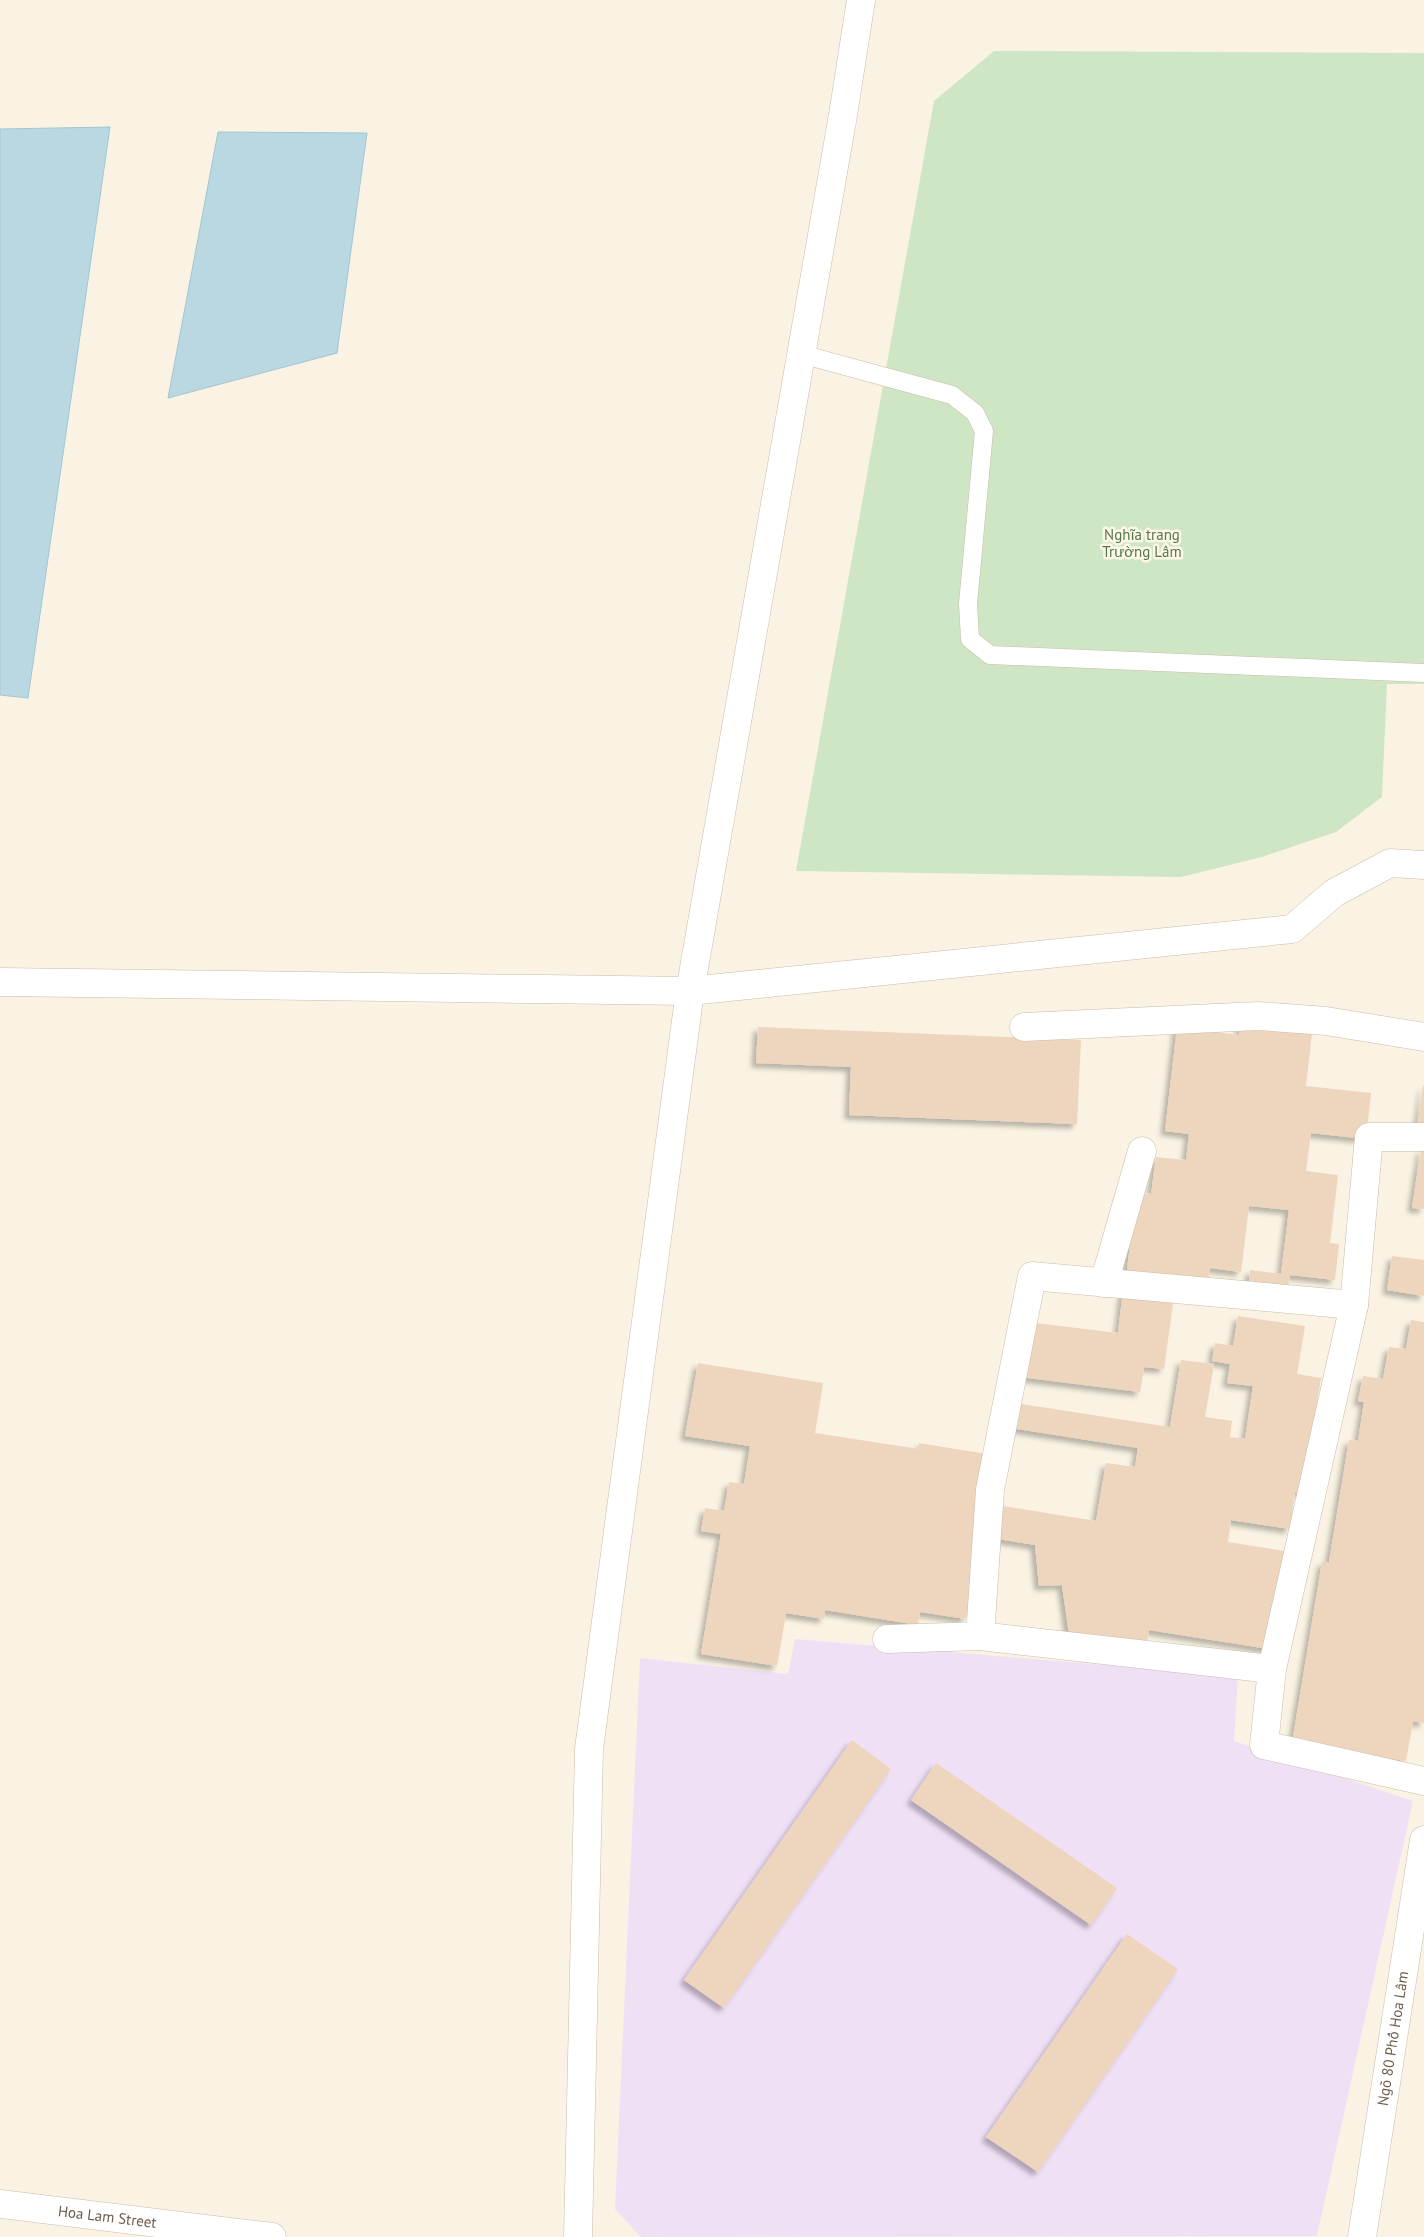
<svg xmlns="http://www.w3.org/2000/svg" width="1424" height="2237" font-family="'PT Sans',sans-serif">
  <defs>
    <filter id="shadow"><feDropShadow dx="-4.5" dy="4.5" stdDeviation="2.5" flood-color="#0004"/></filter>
  </defs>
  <rect width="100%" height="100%" fill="#faf3e3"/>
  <polygon fill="#f0e0f6" points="795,1639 1238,1676 1234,1741 1413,1801 1317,2236 641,2237 615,2209 640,1658 788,1674"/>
  <polygon fill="#cee6c3" points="994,51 1424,53 1424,684 1387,684 1382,797 1336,832 1262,857 1181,877 796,871 934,101"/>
  <g fill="#b9d8e2" stroke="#a0c6d3">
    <polygon points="110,127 28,698 0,695 0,129"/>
    <polygon points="218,132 367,133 337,353 168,398"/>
  </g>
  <g fill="#eed5bd" filter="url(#shadow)">
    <polygon points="1240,1025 1312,1033 1306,1086 1371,1093 1366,1139 1311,1133 1306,1171 1338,1175 1330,1243 1339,1244 1335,1280 1290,1275 1287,1296 1248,1291 1250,1270 1281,1274 1289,1210 1249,1206 1241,1272 1210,1268 1208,1288 1126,1279 1136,1193 1151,1194 1156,1157 1186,1160 1189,1134 1165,1131 1177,1027 1239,1035"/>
    <polygon points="758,1027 1081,1040 1077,1124 849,1115 851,1067 756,1063"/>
    <polygon points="1423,1085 1424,1086 1424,1124 1418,1123"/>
    <polygon points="1421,1149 1424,1149 1424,1209 1412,1208"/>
    <polygon points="1392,1256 1424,1260 1424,1296 1387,1290"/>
    <polygon points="1123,1290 1174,1296 1164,1369 1144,1367 1140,1392 1020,1377 1027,1322 1118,1333"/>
    <polygon points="1238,1316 1305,1326 1297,1374 1321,1378 1302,1493 1295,1492 1290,1529 1231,1520 1228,1542 1290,1552 1275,1650 1149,1630 1147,1643 1069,1634 1062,1585 1039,1586 1035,1545 992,1538 997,1505 1096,1521 1106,1463 1135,1467 1138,1448 1011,1428 1015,1403 1170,1427 1181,1360 1214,1364 1205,1417 1232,1421 1230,1437 1245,1439 1253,1386 1227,1383 1230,1364 1212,1361 1215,1343 1233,1346"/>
    <polygon points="1411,1320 1424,1322 1424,1723 1413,1721 1406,1761 1292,1743 1322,1562 1329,1562 1349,1440 1358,1441 1364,1402 1358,1401 1363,1376 1383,1379 1389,1347 1406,1349"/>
    <polygon points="698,1363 823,1383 815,1433 919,1449 919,1443 993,1455 966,1619 920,1612 918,1625 825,1610 824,1619 786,1613 777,1666 701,1654 721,1534 701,1531 705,1508 724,1511 729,1482 744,1484 750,1446 685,1436"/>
    <polygon points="852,1740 891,1769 724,2008 684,1980"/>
    <polygon points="936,1763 1117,1888 1091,1925 911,1800"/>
    <polygon points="1127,1934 1178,1969 1038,2172 986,2137"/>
  </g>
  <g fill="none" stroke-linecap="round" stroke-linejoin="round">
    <g stroke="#cabcaa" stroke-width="19">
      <polyline id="service" points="801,354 952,395 975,413 984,431 968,604 970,639 990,655 1424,673"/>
    </g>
    <g stroke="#cabcaa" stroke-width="29">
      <g id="minor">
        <polyline points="0,982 690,991 1292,929 1334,893 1390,863 1424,865"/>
        <polyline points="1024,1027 1258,1016 1326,1021 1424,1037"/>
        <polyline points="1424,1137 1369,1137 1354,1305 1272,1669 1264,1745 1424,1781"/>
        <polyline points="1104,1283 1142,1151"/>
        <polyline points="980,1636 990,1490 1032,1276 1354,1305"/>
        <polyline points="887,1639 980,1636 1272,1669"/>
        <path id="s1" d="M1362,2237l62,-397"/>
      </g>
    </g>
    <g stroke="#cabcaa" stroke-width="29">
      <g id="tertiary">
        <path id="s2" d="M0,2204l272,33"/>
        <polyline points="578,2237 589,1749 690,991 843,115 861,0"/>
      </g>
    </g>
    <use href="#service" stroke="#fff" stroke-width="18"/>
    <use href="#minor" stroke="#fff" stroke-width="28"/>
    <use href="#tertiary" stroke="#fff" stroke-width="28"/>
  </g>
  <g text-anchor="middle" stroke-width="5" stroke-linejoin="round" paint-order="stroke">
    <g font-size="15" fill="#527a47" stroke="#fef7e9">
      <text x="1142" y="540">Nghĩa trang<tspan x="1142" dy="17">Trường Lâm</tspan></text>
    </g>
    <g font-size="15" fill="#705c4b" stroke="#fef7e9">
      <text dy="5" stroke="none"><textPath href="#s1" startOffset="201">Ngõ 80 Phố Hoa Lâm</textPath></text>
      <text dy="5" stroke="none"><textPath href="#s2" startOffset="108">Hoa Lam Street</textPath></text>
    </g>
  </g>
</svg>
